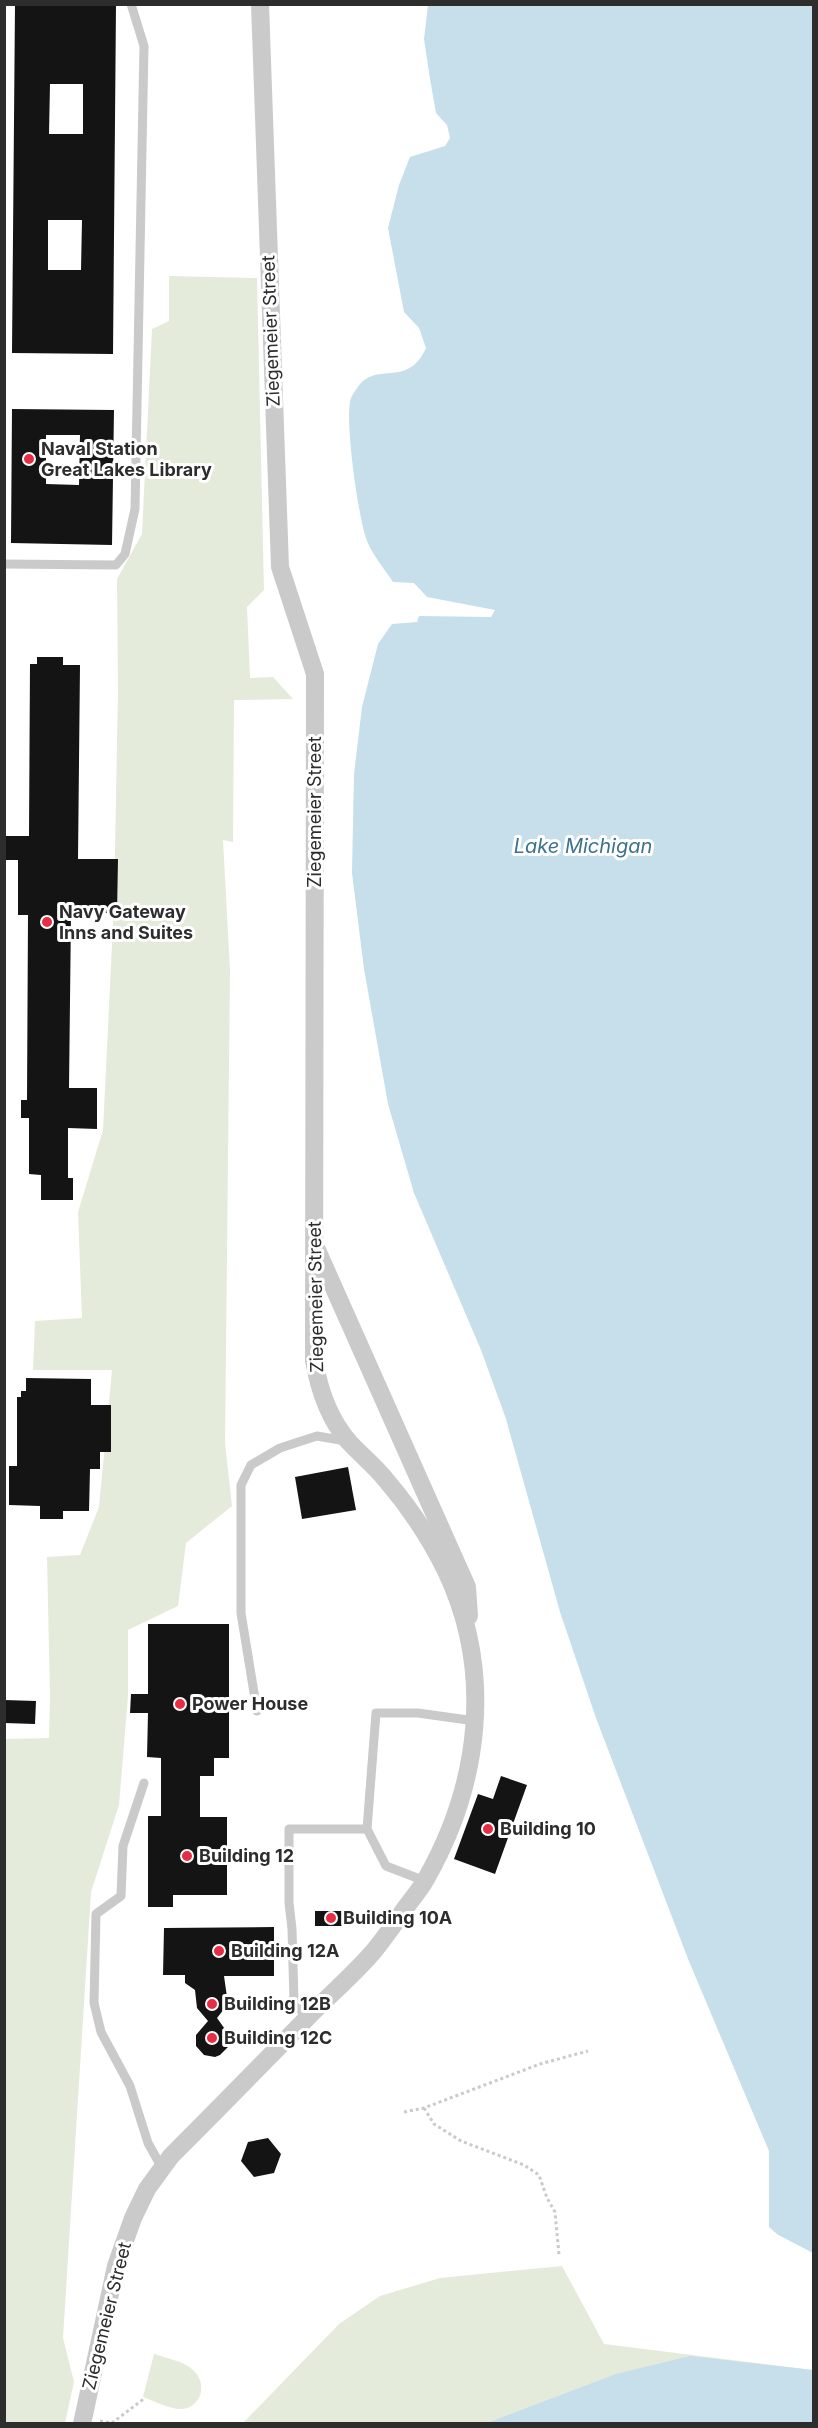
<svg xmlns="http://www.w3.org/2000/svg" width="818" height="2428" font-family="Inter,sans-serif">
  <rect width="100%" height="100%" fill="#fff"/>
  <g fill="#e4ebda">
    <polygon points="169,276 257,278 264,590 247,607 250,678 273,677 293,699 234,700 233,842 223,840 230,970 225,1443 232,1506 186,1543 178,1606 128,1630 128,1696 119,1805 91,1892 63,2338 74,2382 65,2423 5,2424 5,1747 6,1739 49,1738 50,1696 47,1557 80,1555 99,1507 112,1370 33,1370 35,1321 82,1318 78,1212 103,1130 114,903 118,691 117,579 142,534 152,329 169,321"/>
    <polygon points="562,2266 604,2344 813,2370 813,2423 242,2424 339,2324 380,2296 440,2278"/>
    <path d="M154,2354c12,4 30,7 39,16 14,12 10,36 -10,39 -12,1 -29,-8 -40,-12z"/>
  </g>
  <g fill="#c6dfeb">
    <path d="M428,5h385v2261l-44,-39v-76l-81,-192 -92,-241 -36,-106 -54,-193 -25,-69 -67,-157 -26,-89 -24,-135 -12,-96 2,-99 8,-67 16,-63 14,-20 25,-2 2,-6 72,1 4,-7 -68,-13 -13,-14 -21,-1c-9,-14 -24,-31 -28,-47 -7,-23 -21,-117 -14,-137 2,-4 7,-12 10,-15 20,-20 47,4 65,-35l-7,-20 -15,-16 -16,-84 11,-43 11,-28 35,-11 5,-8 -3,-13 -11,-12 -6,-34 -6,-40z"/>
    <polygon points="690,2356 813,2370 813,2423 487,2423 616,2374"/>
  </g>
  <polygon fill="#fff" points="767,2229 813,2253 813,2267 804,2262"/>
  <g fill="#141414" fill-rule="evenodd">
    <path d="M15,4h101l-3,350 -101,-1zM50,84h33v50h-34zM48,220h34l-1,50h-33z"/>
    <path d="M12,409l102,1 -2,135 -101,-2zM46,435h34l-1,50 -33,-1z"/>
    <polygon points="37,657 63,657 63,665 80,665 78,859 118,859 117,913 71,913 69,1088 97,1088 97,1129 68,1128 68,1178 73,1178 73,1200 41,1200 41,1175 29,1174 29,1118 21,1118 21,1100 27,1100 28,915 18,915 18,860 4,860 4,836 29,836 30,664 37,664"/>
    <polygon points="26,1378 91,1379 91,1405 111,1405 111,1452 100,1452 100,1469 90,1469 89,1511 63,1511 63,1519 40,1519 40,1506 9,1505 9,1466 17,1466 17,1397 21,1397 21,1391 26,1391"/>
    <polygon points="348,1467 356,1510 302,1519 295,1477"/>
    <polygon points="148,1624 229,1624 229,1758 214,1758 214,1776 200,1776 200,1817 227,1817 227,1895 173,1895 173,1907 148,1907 148,1816 161,1816 161,1758 147,1757 148,1713 130,1713 131,1694 148,1694"/>
    <polygon points="4,1700 36,1701 35,1724 4,1723"/>
    <polygon points="501,1776 527,1785 495,1874 454,1859 478,1794 493,1799"/>
    <rect x="315" y="1911" width="31" height="15"/>
    <polygon points="274,1927 274,1976 224,1976 228,2004 217,2018 227,2032 229,2042 228,2047 220,2055 215,2057 204,2055 196,2046 196,2035 208,2021 197,2008 195,1990 185,1983 185,1975 163,1975 164,1928"/>
    <polygon points="268,2138 281,2154 274,2173 254,2177 241,2161 248,2142"/>
  </g>
  <g fill="none" stroke-linecap="round" stroke-linejoin="round">
    <g stroke="#cacaca" stroke-width="3" stroke-dasharray="3 3" stroke-linecap="butt">
      <polyline points="424,2108 434,2124 461,2141 524,2165 539,2175 547,2198 555,2212 559,2255"/>
      <polyline points="404,2112 424,2108 540,2064 588,2051"/>
      <polyline points="100,2421 112,2423 145,2398"/>
    </g>
    <g stroke="#cacaca" stroke-width="9">
      <polyline points="4,564 116,565 125,554 135,509 144,46 131,4"/>
      <polyline points="257,1711 241,1613 241,1485 251,1465 280,1448 317,1436 346,1441"/>
      <polyline points="144,1783 123,1846 121,1896 96,1914 94,2003 101,2032 130,2086 148,2143 162,2168"/>
      <polyline points="367,1829 386,1866 425,1881"/>
      <polyline points="307,2018 294,2001 292,1929 289,1903 289,1829 367,1829 376,1713 418,1713 475,1721"/>
    </g>
    <g stroke="#cacaca" stroke-width="18">
      <polyline points="317,1250 467,1587 469,1616"/>
      <path d="M82,2424l34,-158 17,-48 14,-29 24,-33c47,-47 94,-95 141,-143 20,-20 42,-39 61,-61 11,-13 21,-28 31,-42 7,-10 16,-20 22,-31 54,-95 68,-207 20,-308 -16,-33 -36,-63 -60,-91 -11,-14 -25,-25 -37,-38 -20,-23 -30,-52 -35,-82l1,-686 -35,-107 -20,-563"/>
    </g>
  </g>
  <g fill="#e62d44" stroke="#fff" stroke-width="2">
    <circle cx="29" cy="459" r="6"/>
    <circle cx="47" cy="922" r="6"/>
    <circle cx="180" cy="1704" r="6"/>
    <circle cx="488" cy="1829" r="6"/>
    <circle cx="187" cy="1856" r="6"/>
    <circle cx="331" cy="1918" r="6"/>
    <circle cx="219" cy="1951" r="6"/>
    <circle cx="212" cy="2004" r="6"/>
    <circle cx="212" cy="2038" r="6"/>
  </g>
  <g text-anchor="middle" stroke-width="6" stroke-linejoin="round" paint-order="stroke">
    <g font-size="18" fill="#2d2d2d" stroke="#fff">
      <text transform="translate(271 331) rotate(-92)" y="6">Ziegemeier Street</text>
      <text transform="translate(315 812) rotate(-90)" y="6">Ziegemeier Street</text>
      <text transform="translate(316 1297) rotate(-91)" y="6">Ziegemeier Street</text>
      <text transform="translate(107 2316) rotate(-76)" y="6">Ziegemeier Street</text>
    </g>
    <g font-size="18" font-weight="bold" fill="#2d2d2d" stroke="#fff" text-anchor="start">
      <text x="41" y="455">Naval Station<tspan x="41" dy="21">Great Lakes Library</tspan></text>
      <text x="59" y="918">Navy Gateway<tspan x="59" dy="21">Inns and Suites</tspan></text>
      <text x="192" y="1710">Power House</text>
      <text x="500" y="1835">Building 10</text>
      <text x="199" y="1862">Building 12</text>
      <text x="343" y="1924">Building 10A</text>
      <text x="231" y="1957">Building 12A</text>
      <text x="224" y="2010">Building 12B</text>
      <text x="224" y="2044">Building 12C</text>
    </g>
    <g font-size="20" font-style="italic" fill="#3b738f" stroke="#fff">
      <text x="583" y="853">Lake Michigan</text>
    </g>
  </g>
  <rect width="818" height="2428" fill="none" stroke="#2d2d2d" stroke-width="12"/>
</svg>
